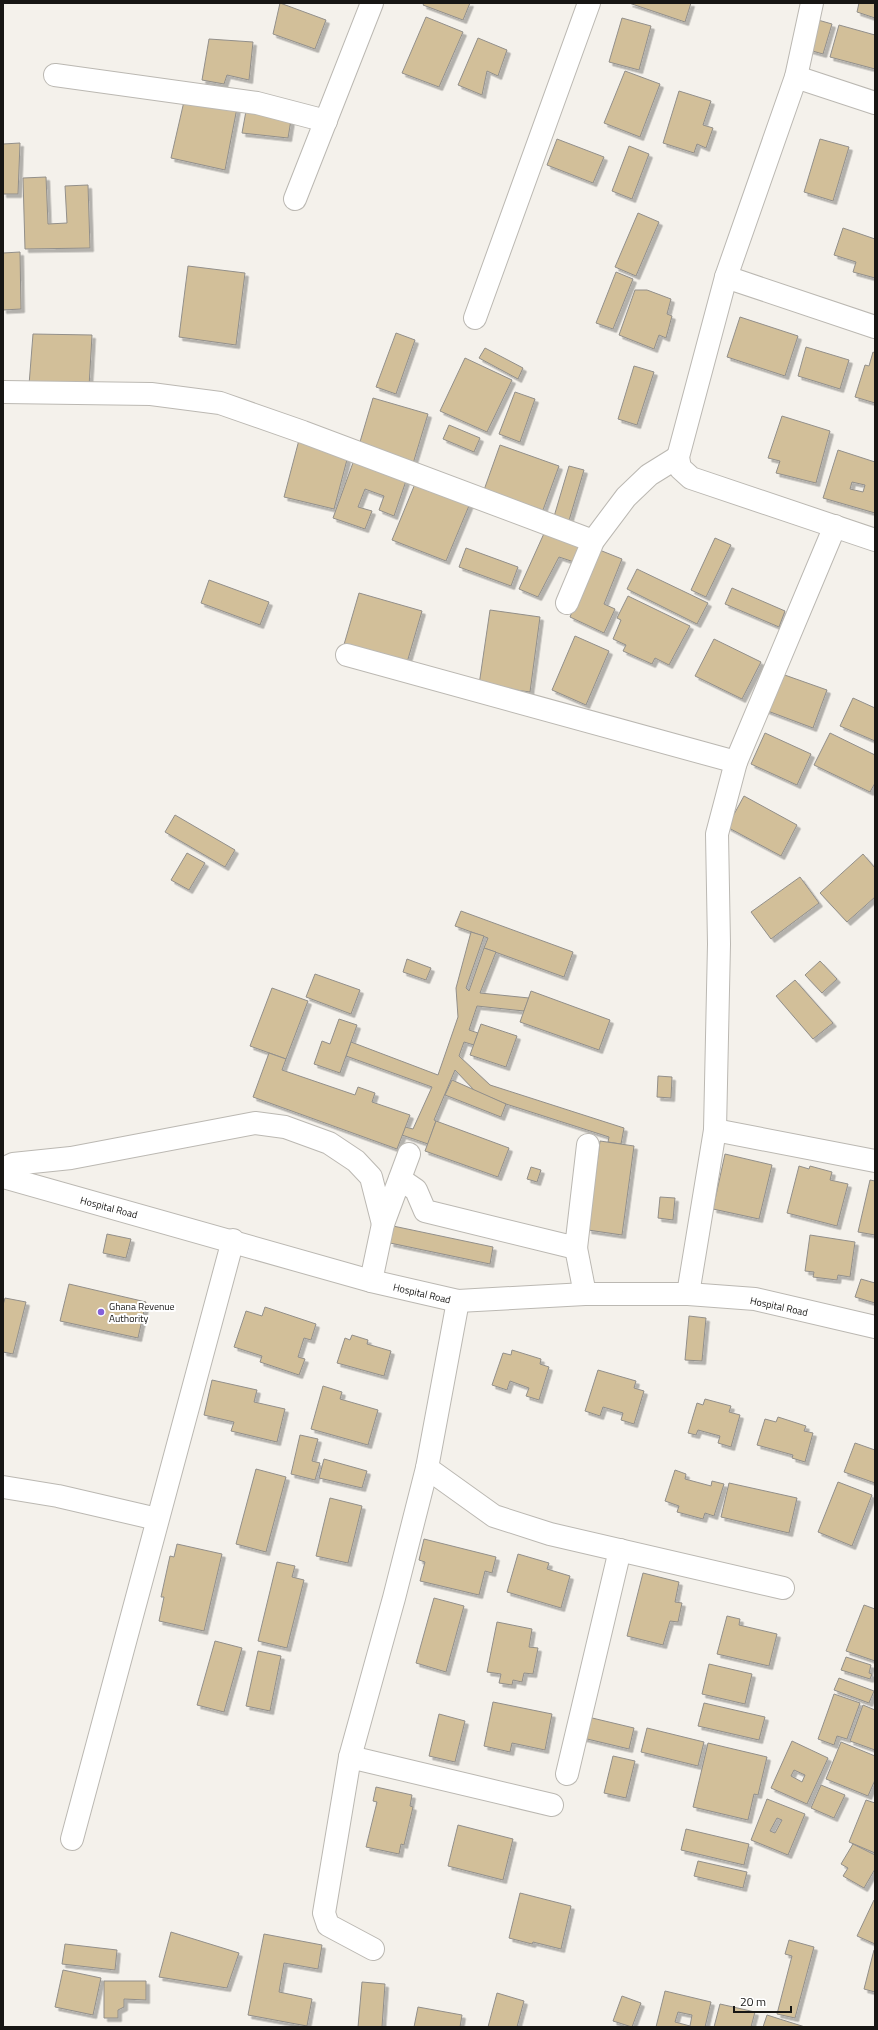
<svg xmlns="http://www.w3.org/2000/svg" width="878" height="2030" font-family="'Titillium Web',sans-serif">
  <defs>
    <filter id="shadow"><feDropShadow dx="3.5" dy="3.5" stdDeviation="0" flood-color="#0004"/></filter>
  </defs>
  <rect width="100%" height="100%" fill="#f4f1eb"/>
  <g fill="#d2bf99" stroke="#928f8a" fill-rule="evenodd" filter="url(#shadow)">
    <polygon points="280,3 326,20 315,49 273,34"/>
    <polygon points="424,3 470,3 463,20 423,5"/>
    <polygon points="629,3 691,3 685,22"/>
    <polygon points="859,3 875,3 875,18 857,12"/>
    <polygon points="426,17 463,32 439,87 402,73"/>
    <polygon points="622,18 651,26 639,70 609,62"/>
    <polygon points="818,20 832,24 823,54 809,50"/>
    <polygon points="839,25 875,35 875,69 830,57"/>
    <polygon points="478,38 507,50 498,76 487,71 482,95 458,85"/>
    <polygon points="209,39 253,42 249,80 227,75 224,84 202,80"/>
    <polygon points="625,71 660,84 640,137 604,123"/>
    <polygon points="679,91 711,101 703,125 713,128 706,148 697,144 694,153 663,143"/>
    <polygon points="185,97 237,108 225,170 171,158"/>
    <polygon points="246,111 292,114 288,138 242,133"/>
    <polygon points="557,139 604,157 593,183 547,165"/>
    <polygon points="820,139 849,147 833,201 804,192"/>
    <polygon points="20,143 18,194 3,194 3,144"/>
    <polygon points="629,146 649,154 632,199 612,191"/>
    <polygon points="46,177 48,224 67,223 65,186 88,185 90,248 25,249 23,178"/>
    <polygon points="638,213 659,222 636,276 615,267"/>
    <polygon points="843,228 875,239 875,278 853,272 856,262 834,255"/>
    <polygon points="20,252 21,309 3,310 3,253"/>
    <polygon points="188,266 245,273 236,345 179,337"/>
    <polygon points="616,272 633,279 613,329 596,323"/>
    <polygon points="635,290 647,290 671,299 667,314 672,316 666,338 659,335 654,349 619,335"/>
    <polygon points="740,317 798,336 785,376 727,357"/>
    <polygon points="396,333 415,340 396,394 376,387"/>
    <polygon points="33,334 92,335 89,387 29,385"/>
    <polygon points="806,347 849,360 840,389 798,376"/>
    <polygon points="485,348 523,368 518,379 479,358"/>
    <polygon points="873,352 875,353 875,403 855,397 865,365 869,366"/>
    <polygon points="465,358 512,380 487,432 440,411"/>
    <polygon points="634,366 654,372 637,425 618,419"/>
    <polygon points="515,392 535,399 520,442 499,434"/>
    <polygon points="373,398 428,414 412,467 357,452"/>
    <polygon points="782,416 830,431 816,483 776,473 780,461 768,458"/>
    <polygon points="449,425 480,438 474,452 443,439"/>
    <polygon points="299,440 349,452 334,509 284,497"/>
    <polygon points="500,445 559,466 543,510 484,490"/>
    <path d="M838,450l37,12v51l-52,-15zM852,482l13,3 -2,7 -13,-3z"/>
    <polygon points="354,460 407,478 394,516 379,510 384,496 365,489 358,507 372,511 365,529 333,518"/>
    <polygon points="569,466 584,470 568,524 553,520"/>
    <polygon points="417,479 471,501 446,561 392,540"/>
    <polygon points="546,529 588,546 580,564 559,557 538,597 519,589"/>
    <polygon points="715,538 731,545 706,597 691,590"/>
    <polygon points="466,548 518,567 511,586 459,567"/>
    <polygon points="597,549 622,559 604,604 615,609 604,633 570,617"/>
    <polygon points="637,569 708,603 697,624 627,589"/>
    <polygon points="209,580 269,602 260,625 201,603"/>
    <polygon points="732,588 785,611 779,627 725,604"/>
    <polygon points="359,593 422,611 406,666 343,648"/>
    <polygon points="628,596 690,626 669,665 655,658 652,664 623,651 626,645 613,639 621,620 617,618"/>
    <polygon points="490,610 540,617 530,692 479,685"/>
    <polygon points="575,636 609,651 586,705 552,690"/>
    <polygon points="714,639 761,662 742,699 695,676"/>
    <polygon points="779,673 827,690 813,728 765,710"/>
    <polygon points="853,698 875,708 875,741 840,726"/>
    <polygon points="765,733 811,754 797,785 751,764"/>
    <polygon points="830,733 875,755 875,783 870,792 814,765"/>
    <polygon points="744,796 797,825 781,856 727,827"/>
    <polygon points="175,815 235,850 225,867 165,832"/>
    <polygon points="187,853 205,863 189,890 171,880"/>
    <polygon points="863,854 875,868 875,897 847,922 820,893"/>
    <polygon points="800,877 819,903 771,939 751,912"/>
    <polygon points="461,911 573,952 564,977 484,948 488,938 455,926"/>
    <polygon points="471,932 484,936 466,988 469,991 484,948 496,952 480,993 529,998 524,1011 477,1006 469,1030 478,1033 474,1045 464,1042 459,1056 490,1085 624,1128 621,1144 608,1142 609,1137 506,1104 475,1091 455,1070 434,1120 436,1121 428,1144 402,1135 405,1127 413,1129 432,1087 346,1056 351,1042 438,1075 458,1017 456,988"/>
    <polygon points="407,959 431,968 426,980 403,972"/>
    <polygon points="820,961 837,979 822,993 805,975"/>
    <polygon points="315,974 360,990 351,1014 306,997"/>
    <polygon points="795,980 833,1023 813,1039 776,996"/>
    <polygon points="272,988 308,1001 286,1059 250,1046"/>
    <polygon points="531,991 610,1020 599,1050 520,1022"/>
    <polygon points="339,1019 357,1025 340,1073 314,1064 322,1041 330,1044"/>
    <polygon points="481,1024 517,1036 506,1067 470,1055"/>
    <polygon points="269,1053 286,1059 282,1070 355,1095 358,1087 375,1093 372,1102 410,1115 397,1149 253,1097"/>
    <polygon points="658,1076 672,1077 671,1098 657,1097"/>
    <polygon points="452,1080 506,1104 501,1117 445,1095"/>
    <polygon points="436,1121 509,1148 498,1177 425,1151"/>
    <polygon points="600,1141 634,1146 622,1235 588,1230"/>
    <polygon points="725,1154 772,1165 759,1219 713,1209"/>
    <polygon points="799,1166 809,1169 810,1166 832,1172 830,1180 848,1184 837,1226 787,1213"/>
    <polygon points="531,1167 541,1170 537,1182 527,1179"/>
    <polygon points="870,1180 875,1181 875,1235 858,1232"/>
    <polygon points="660,1197 675,1198 673,1220 658,1218"/>
    <polygon points="393,1226 493,1247 490,1264 390,1243"/>
    <polygon points="107,1234 131,1239 126,1258 103,1253"/>
    <polygon points="810,1235 855,1242 850,1277 838,1275 837,1280 813,1277 814,1272 805,1271"/>
    <polygon points="861,1279 875,1283 875,1303 855,1297"/>
    <polygon points="69,1284 146,1302 138,1338 60,1321"/>
    <polygon points="5,1298 26,1302 13,1354 3,1352 3,1305"/>
    <polygon points="265,1307 316,1324 311,1340 304,1338 298,1357 305,1359 299,1375 260,1362 262,1356 234,1347 246,1311 262,1316"/>
    <polygon points="689,1316 706,1318 702,1361 685,1360"/>
    <polygon points="352,1335 368,1340 367,1344 391,1351 384,1376 337,1363 345,1338 350,1340"/>
    <polygon points="512,1350 541,1359 540,1364 549,1367 539,1400 526,1396 529,1388 510,1381 507,1390 492,1385 503,1353 511,1355"/>
    <polygon points="598,1370 636,1381 634,1388 644,1391 634,1424 621,1420 623,1413 603,1407 600,1416 585,1411"/>
    <polygon points="212,1380 257,1390 254,1402 285,1409 277,1442 231,1431 234,1422 204,1415"/>
    <polygon points="323,1386 342,1392 340,1399 378,1410 368,1445 311,1429"/>
    <polygon points="705,1399 731,1406 729,1412 740,1415 731,1447 718,1443 720,1436 698,1430 696,1435 688,1433 697,1403 703,1405"/>
    <polygon points="778,1417 806,1426 804,1431 813,1433 805,1462 792,1458 793,1455 757,1445 765,1419 776,1422"/>
    <polygon points="300,1435 318,1439 312,1461 320,1463 315,1480 291,1474"/>
    <polygon points="855,1443 875,1450 875,1483 844,1472"/>
    <polygon points="324,1459 367,1471 362,1488 319,1478"/>
    <polygon points="256,1469 286,1477 266,1552 236,1544"/>
    <polygon points="675,1470 686,1474 685,1479 711,1486 712,1481 724,1484 714,1516 705,1513 703,1519 677,1512 679,1506 665,1501"/>
    <polygon points="838,1482 872,1495 852,1546 818,1532"/>
    <polygon points="729,1483 797,1498 789,1533 721,1517"/>
    <polygon points="330,1498 362,1506 348,1563 316,1556"/>
    <polygon points="424,1539 496,1557 492,1573 485,1571 479,1595 420,1581 425,1562 419,1560"/>
    <polygon points="177,1544 222,1554 204,1631 159,1621 164,1597 161,1597 170,1556 174,1557"/>
    <polygon points="518,1554 549,1563 547,1569 570,1576 561,1608 507,1592"/>
    <polygon points="277,1562 295,1566 292,1577 304,1580 287,1648 258,1641"/>
    <polygon points="643,1573 679,1582 675,1602 682,1603 678,1622 670,1621 663,1645 627,1636"/>
    <polygon points="434,1598 464,1606 446,1672 416,1663"/>
    <polygon points="864,1605 875,1609 875,1661 846,1651"/>
    <polygon points="727,1616 740,1619 739,1625 777,1634 769,1666 717,1654"/>
    <polygon points="497,1622 532,1629 529,1647 538,1648 533,1674 524,1673 522,1682 513,1680 512,1685 499,1683 501,1674 487,1672"/>
    <polygon points="215,1641 242,1648 224,1712 197,1705"/>
    <polygon points="258,1651 281,1656 270,1711 246,1706"/>
    <polygon points="846,1657 871,1665 869,1673 872,1674 870,1679 841,1670"/>
    <polygon points="709,1664 752,1674 745,1704 702,1694"/>
    <polygon points="839,1678 874,1691 869,1703 834,1690"/>
    <polygon points="834,1694 860,1703 847,1739 837,1736 834,1745 818,1739"/>
    <polygon points="493,1702 552,1714 545,1750 512,1743 510,1752 484,1746"/>
    <polygon points="704,1703 765,1717 759,1740 698,1726"/>
    <polygon points="863,1705 875,1710 875,1750 850,1741"/>
    <polygon points="439,1714 465,1721 455,1762 429,1756"/>
    <polygon points="588,1717 634,1728 629,1749 583,1738"/>
    <polygon points="647,1728 704,1742 698,1766 641,1752"/>
    <path d="M792,1741l36,17 -21,46 -36,-16zM794,1770l11,5 -3,7 -11,-6z"/>
    <polygon points="841,1742 875,1756 875,1780 868,1796 826,1779"/>
    <polygon points="708,1743 767,1757 758,1795 754,1794 748,1820 693,1807"/>
    <polygon points="613,1756 635,1761 626,1798 604,1793"/>
    <polygon points="821,1785 845,1795 834,1818 811,1808"/>
    <polygon points="376,1787 412,1795 410,1806 413,1807 404,1845 401,1844 399,1854 366,1847 377,1802 373,1801"/>
    <path d="M767,1799l38,15 -17,41 -37,-15zM777,1818l5,2 -7,13 -5,-2z"/>
    <polygon points="866,1800 875,1803 875,1853 849,1842"/>
    <polygon points="458,1825 513,1839 503,1880 448,1866"/>
    <polygon points="686,1829 749,1844 744,1865 681,1850"/>
    <polygon points="853,1844 875,1855 875,1869 864,1888 843,1876 848,1868 841,1864"/>
    <polygon points="698,1861 747,1872 743,1888 694,1876"/>
    <polygon points="520,1893 571,1906 561,1949 533,1942 532,1944 509,1938"/>
    <polygon points="874,1900 875,1901 875,1944 857,1936"/>
    <polygon points="171,1932 239,1953 227,1988 159,1977"/>
    <polygon points="264,1934 322,1945 318,1969 284,1963 279,1992 312,1999 307,2026 248,2015"/>
    <polygon points="789,1940 814,1947 795,2018 777,2014 792,1956 785,1954"/>
    <polygon points="65,1944 117,1950 115,1970 62,1964"/>
    <polygon points="874,1950 875,1950 875,1992 864,1989"/>
    <polygon points="63,1970 101,1978 93,2015 55,2007"/>
    <polygon points="104,1981 146,1981 146,2000 124,1999 124,2007 118,2010 118,2018 104,2018"/>
    <polygon points="362,1982 385,1984 382,2027 358,2027"/>
    <path d="M665,1991l46,11 -6,25h-49zM678,2012l14,3 -2,11 -15,-4z"/>
    <polygon points="497,1993 524,2001 517,2027 488,2027"/>
    <polygon points="622,1996 641,2003 632,2027 613,2021"/>
    <polygon points="720,2004 755,2012 751,2027 714,2027"/>
    <polygon points="418,2007 462,2015 460,2027 414,2027"/>
    <polygon points="767,2015 805,2027 763,2027"/>
  </g>
  <g fill="none" stroke-linecap="round" stroke-linejoin="round">
    <g stroke="#bbb8b2" stroke-width="24">
      <g id="minor">
        <polyline points="812,3 796,77 726,277 678,457 680,468 691,478 875,540"/>
        <polyline points="55,75 257,103 326,121"/>
        <polyline points="796,77 875,103"/>
        <polyline points="295,199 372,3"/>
        <polyline points="726,277 875,327"/>
        <polyline points="475,318 589,3"/>
        <polyline points="3,392 151,394 220,403 303,432 593,541"/>
        <polyline points="567,603 593,541 626,497 649,475 678,457"/>
        <polyline points="347,655 736,762"/>
        <polyline points="715,1130 875,1161"/>
        <polyline points="3,1169 13,1164 71,1158 255,1123 285,1127 329,1143 356,1161 371,1177 383,1224"/>
        <polyline points="3,1177 371,1281 458,1301 585,1294 688,1294 755,1299 875,1327"/>
        <polyline points="400,1179 416,1190 425,1211 576,1248 588,1145"/>
        <polyline points="576,1248 585,1294"/>
        <polyline points="371,1281 383,1224 409,1154"/>
        <polyline points="688,1294 715,1130 719,944 717,834 736,762 835,526"/>
        <polyline points="427,1468 494,1516 550,1534 783,1588"/>
        <polyline points="3,1487 58,1496 157,1519"/>
        <polyline points="350,1757 552,1805"/>
        <polyline points="567,1774 620,1550"/>
        <polyline points="72,1839 233,1240"/>
        <polyline points="373,1949 328,1925 324,1913 350,1757 394,1598 427,1468 458,1301"/>
      </g>
    </g>
    <use href="#minor" stroke="#fff" stroke-width="22"/>
  </g>
  <circle fill="#8460da" stroke="#fff" stroke-width="1.5" cx="101" cy="1312" r="4"/>
  <g text-anchor="middle" stroke-width="4" stroke-linejoin="round" paint-order="stroke">
    <g font-size="10" fill="#171614" stroke="#fff">
      <text transform="translate(109 1207) rotate(15)" y="4">Hospital Road</text>
      <text transform="translate(422 1293) rotate(13)" y="4">Hospital Road</text>
      <text transform="translate(779 1306) rotate(12)" y="4">Hospital Road</text>
    </g>
    <g font-size="10" fill="#171614" stroke="#fff" text-anchor="start">
      <text x="109" y="1310">Ghana Revenue<tspan x="109" dy="12">Authority</tspan></text>
    </g>
  </g>
  <rect width="878" height="2030" fill="none" stroke="#171614" stroke-width="8"/>
  <path d="M734 2006v6h57v-6" fill="none" stroke="#171614" stroke-width="2"/>
  <text x="740" y="2006" font-size="12" fill="#171614" stroke="#ffffff" stroke-width="3" paint-order="stroke">20 m</text>
</svg>
